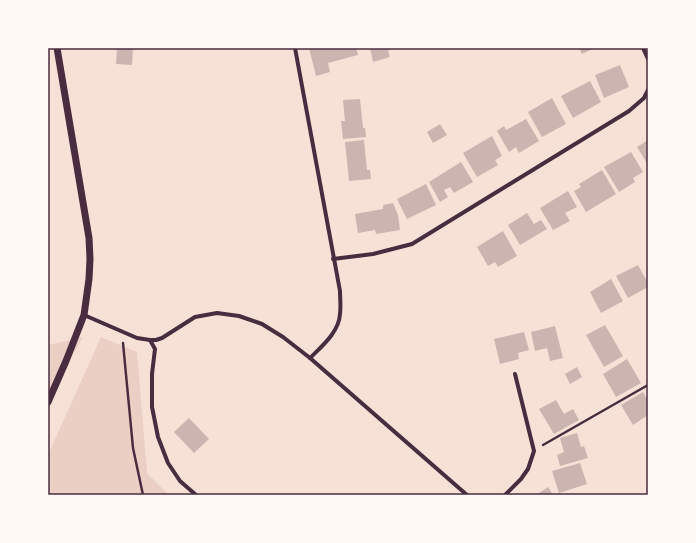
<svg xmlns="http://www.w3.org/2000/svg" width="696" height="543" font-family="'Space Grotesk',sans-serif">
  <rect width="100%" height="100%" fill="#f7e1d7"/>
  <g fill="#ebcfc5">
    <polygon points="83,337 48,398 48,345"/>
    <polygon points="101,337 137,352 147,473 169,495 48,495 48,455"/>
  </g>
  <g fill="#ccb4b1">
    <polygon points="117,48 133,48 132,65 116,64"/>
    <polygon points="309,48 356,48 358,55 328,63 330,72 316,76"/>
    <polygon points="370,48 396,48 388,50 390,57 373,62"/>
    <polygon points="579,48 594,48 582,54"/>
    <polygon points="620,65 629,87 604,98 595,75"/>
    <polygon points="590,81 601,102 573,118 561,96"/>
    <polygon points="552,98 566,124 542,137 528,112"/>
    <polygon points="360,99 363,128 365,128 366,137 343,139 341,121 345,121 343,100"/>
    <polygon points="526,119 539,141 519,153 516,147 509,152 497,131 504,126 506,130"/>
    <polygon points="440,124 447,135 433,143 427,132"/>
    <polygon points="492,136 502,156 495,160 498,165 477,177 463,153"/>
    <polygon points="364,140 367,170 370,170 371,179 349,181 345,142"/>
    <polygon points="648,140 648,165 637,147"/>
    <polygon points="631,152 643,172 633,178 635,182 619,192 604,167"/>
    <polygon points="461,162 473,182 454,193 450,187 444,190 448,197 440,202 429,182"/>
    <polygon points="602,170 616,194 586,212 574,191 581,187 579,184"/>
    <polygon points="426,184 436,205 407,219 397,199"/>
    <polygon points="568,191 577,207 565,213 570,221 553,230 540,208"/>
    <polygon points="393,203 398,215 400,230 376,234 375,230 358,233 355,214 383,209 383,205"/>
    <polygon points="527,213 534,224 541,220 547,229 520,245 508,225"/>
    <polygon points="503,231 517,256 498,267 495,262 488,266 477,247"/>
    <polygon points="638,265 648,283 648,287 628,298 616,276"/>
    <polygon points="611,279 623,301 601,313 590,292"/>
    <polygon points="605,325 623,356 604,367 586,335"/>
    <polygon points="555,326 563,358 550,361 547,348 535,351 531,332"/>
    <polygon points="524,332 529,350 518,353 519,359 500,364 494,339"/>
    <polygon points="627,359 641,383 616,397 603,374"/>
    <polygon points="577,367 582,377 570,384 565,374"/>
    <polygon points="643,392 648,401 648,415 633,425 621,405"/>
    <polygon points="556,400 564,414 573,409 579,420 554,434 539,409"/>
    <polygon points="189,418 209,439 194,453 174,432"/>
    <polygon points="577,433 581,447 584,446 588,458 560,466 557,455 564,452 560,438"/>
    <polygon points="580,463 587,484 559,493 552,471"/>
    <polygon points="548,487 553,495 536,495"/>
  </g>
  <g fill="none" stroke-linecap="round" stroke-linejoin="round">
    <g stroke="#4a2c40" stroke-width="2.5">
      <polyline points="123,343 133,448 143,495"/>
      <polyline points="543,445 648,385"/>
    </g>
    <g stroke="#4a2c40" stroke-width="4">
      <path d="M295,48l45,243c0,7 1,15 0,23 -1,18 -18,32 -30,44"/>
      <polyline points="643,48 648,59"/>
      <polyline points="333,259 373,254 412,244 629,111 644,98 648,90"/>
      <polyline points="84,315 137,338 150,340 156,340 162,338 195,317 217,313 239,316 262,324 283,337 310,358 467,495"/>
      <polyline points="150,340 155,349 152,374 152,407 158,437 168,463 180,481 196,495"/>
      <polyline points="505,495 521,479 528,469 534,451 515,374"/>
    </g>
    <polyline stroke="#4a2c40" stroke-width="7" points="48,402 66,361 84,315 89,279 90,259 89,238 57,48"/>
  </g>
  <rect width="696" height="543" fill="none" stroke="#fffaf5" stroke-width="98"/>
  <rect x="49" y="49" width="598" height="445" fill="none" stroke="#4a2c40" stroke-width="1.5"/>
</svg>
